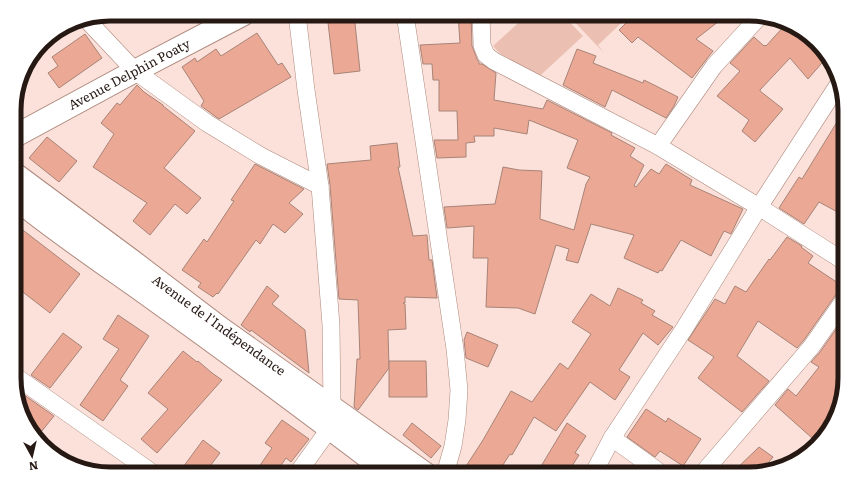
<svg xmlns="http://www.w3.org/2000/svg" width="859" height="488" font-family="Literata,serif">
  <rect width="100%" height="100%" fill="#fbe1da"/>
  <g fill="#ebc0b3">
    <polygon points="525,14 562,14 583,36 530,85 493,46 526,16"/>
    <polygon points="567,14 631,14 598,45 604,53"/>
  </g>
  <g fill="#eba995" stroke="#a88377">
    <polygon points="327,14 354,14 360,71 334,74"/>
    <polygon points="458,14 471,14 472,46 477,59 479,62 479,64 482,64 496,73 494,100 543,109 547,100 612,133 611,135 635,148 630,156 644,165 634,186 636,187 651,169 659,174 666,164 692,180 690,185 743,209 731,234 724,231 711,256 681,240 662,271 660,270 658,273 624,258 634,235 591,224 578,263 566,260 569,249 556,245 535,314 518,308 486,307 488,258 473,258 474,226 447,228 444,207 495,204 503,167 519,170 542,171 540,219 574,230 586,184 590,177 567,168 578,140 529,120 527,134 494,128 494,136 474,136 475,142 466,143 466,157 437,158 434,140 458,140 457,111 439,111 439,80 433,80 432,64 423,64 420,45 460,43"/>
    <polygon points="635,14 728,14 696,39 713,51 692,78 638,37 632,43 619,30"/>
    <polygon points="786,24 797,27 828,56 808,79 790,58 760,90 760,91 783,109 755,142 742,131 749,120 717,96 740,71 730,63 754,37 764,46 765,45 766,46"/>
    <polygon points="257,33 278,65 282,63 291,77 219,119 201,106 204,101 182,67 195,58 197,62 216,49 221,56"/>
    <polygon points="85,34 102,58 59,88 48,73 58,66 52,57"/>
    <polygon points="577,49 596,56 593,63 643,83 644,80 678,97 674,106 666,118 612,90 605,107 563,85"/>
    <polygon points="137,85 144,92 163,105 163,106 195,131 164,168 201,198 187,214 175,204 150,235 133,221 147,203 93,167 114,134 101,123 117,103 120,105"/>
    <polygon points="845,109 845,216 819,202 804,224 779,208 799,177 802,179"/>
    <polygon points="47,137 77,161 59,182 29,158"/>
    <polygon points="397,143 400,167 398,167 413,236 427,235 429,260 432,260 437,298 405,297 405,303 403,303 405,304 406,329 388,330 389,368 358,410 354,407 357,359 360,359 358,300 339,299 330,185 327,164 371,160 370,146"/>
    <polygon points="255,164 304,189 289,203 303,214 285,233 273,224 260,244 256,240 218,294 217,293 213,297 198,287 201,283 182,270 204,239 207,242 234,201 231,200"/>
    <polygon points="15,224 80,274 50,313 15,286"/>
    <polygon points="787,237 802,246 801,247 813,256 808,263 844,287 843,290 840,290 837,293 804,340 797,348 758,321 737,356 769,381 742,412 698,378 714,357 688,340 715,299 725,304 735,286 746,292 769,259 770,260"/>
    <polygon points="267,286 279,296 272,304 305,330 309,373 251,330 250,332 241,325"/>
    <polygon points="618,288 643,300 641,303 655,311 652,315 673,327 658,345 643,333 619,370 630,377 615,400 590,382 556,431 534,417 512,455 510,454 497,474 461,474 483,440 511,391 532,402 560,363 568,369 591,334 572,322 591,294 610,306"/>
    <polygon points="118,315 149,336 120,380 128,386 103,421 80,405 119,349 103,339"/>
    <polygon points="839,325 845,328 845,384 832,426 822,437 816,433 812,438 775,405 788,389 796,396 819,367 811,362 820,352"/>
    <polygon points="467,332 498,345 488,367 466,358 464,340"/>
    <polygon points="63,333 82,347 50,388 31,375"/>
    <polygon points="183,351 197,362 198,361 212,373 222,380 157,453 141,439 168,409 148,393"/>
    <polygon points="389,361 426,361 427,397 389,397"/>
    <polygon points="20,392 54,416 37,437 30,431 17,396"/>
    <polygon points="646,409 666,422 668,418 701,439 683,466 660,451 655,457 627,437"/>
    <polygon points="282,420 309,439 291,462 286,458 275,474 254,474 272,448 265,443"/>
    <polygon points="412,423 441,446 431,458 403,435"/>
    <polygon points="567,423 586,436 575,453 579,455 567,474 550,474 540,468"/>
    <polygon points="203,440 220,453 204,474 178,474"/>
    <polygon points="759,447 773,457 762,471 755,474 731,474"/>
  </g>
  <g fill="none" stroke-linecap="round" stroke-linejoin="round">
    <g stroke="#ad887c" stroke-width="18">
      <g id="street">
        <polyline points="297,14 306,90 320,186 331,325 332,407"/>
        <polyline points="405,14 455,349 459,390 457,420 453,446 445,474"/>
        <polyline points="481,14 482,45 486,55 494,61 658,146 759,207 845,262"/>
        <polyline points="86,19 135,71 207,123 261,156 320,186"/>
        <polyline points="658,146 714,66 759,17"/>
        <polyline points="15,376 154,474"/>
        <polyline points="612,438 662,474"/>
        <polyline points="297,474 330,428"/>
        <polyline points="593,474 612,438 684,329 759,207 838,85"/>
        <polyline points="702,474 812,346 845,299"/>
      </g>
    </g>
    <g stroke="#ad887c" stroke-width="24">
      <g id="secondary">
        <polyline points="15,136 135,71 244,14"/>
        <polyline points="15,174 131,260 219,327 426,474"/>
        <path d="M15,198c44,36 91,67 137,100 80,57 159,116 238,176"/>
      </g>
    </g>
    <use href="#street" stroke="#fff" stroke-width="17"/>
    <use href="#secondary" stroke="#fff" stroke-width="22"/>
  </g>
  <g text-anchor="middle" stroke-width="3.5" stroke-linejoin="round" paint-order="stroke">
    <g font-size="13" fill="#261813" stroke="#fff">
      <text transform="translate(129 74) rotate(-28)" y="5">Avenue Delphin Poaty</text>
      <text transform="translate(219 325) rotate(36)" y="5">Avenue de l'Indépendance</text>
    </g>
  </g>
  <path d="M0 0H859V488H0ZM110 21H749A89 89 0 0 1 838 110V378A89 89 0 0 1 749 467H110A89 89 0 0 1 21 378V110A89 89 0 0 1 110 21Z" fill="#fff" fill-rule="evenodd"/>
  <path fill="none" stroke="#261813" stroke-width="5" d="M110 21H749A89 89 0 0 1 838 110V378A89 89 0 0 1 749 467H110A89 89 0 0 1 21 378V110A89 89 0 0 1 110 21Z"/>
  <g transform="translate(32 456) rotate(172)" stroke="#ffffff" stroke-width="3" paint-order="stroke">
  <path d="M0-3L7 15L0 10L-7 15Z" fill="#261813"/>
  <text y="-6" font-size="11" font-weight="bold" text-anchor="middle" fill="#261813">N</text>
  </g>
</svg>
